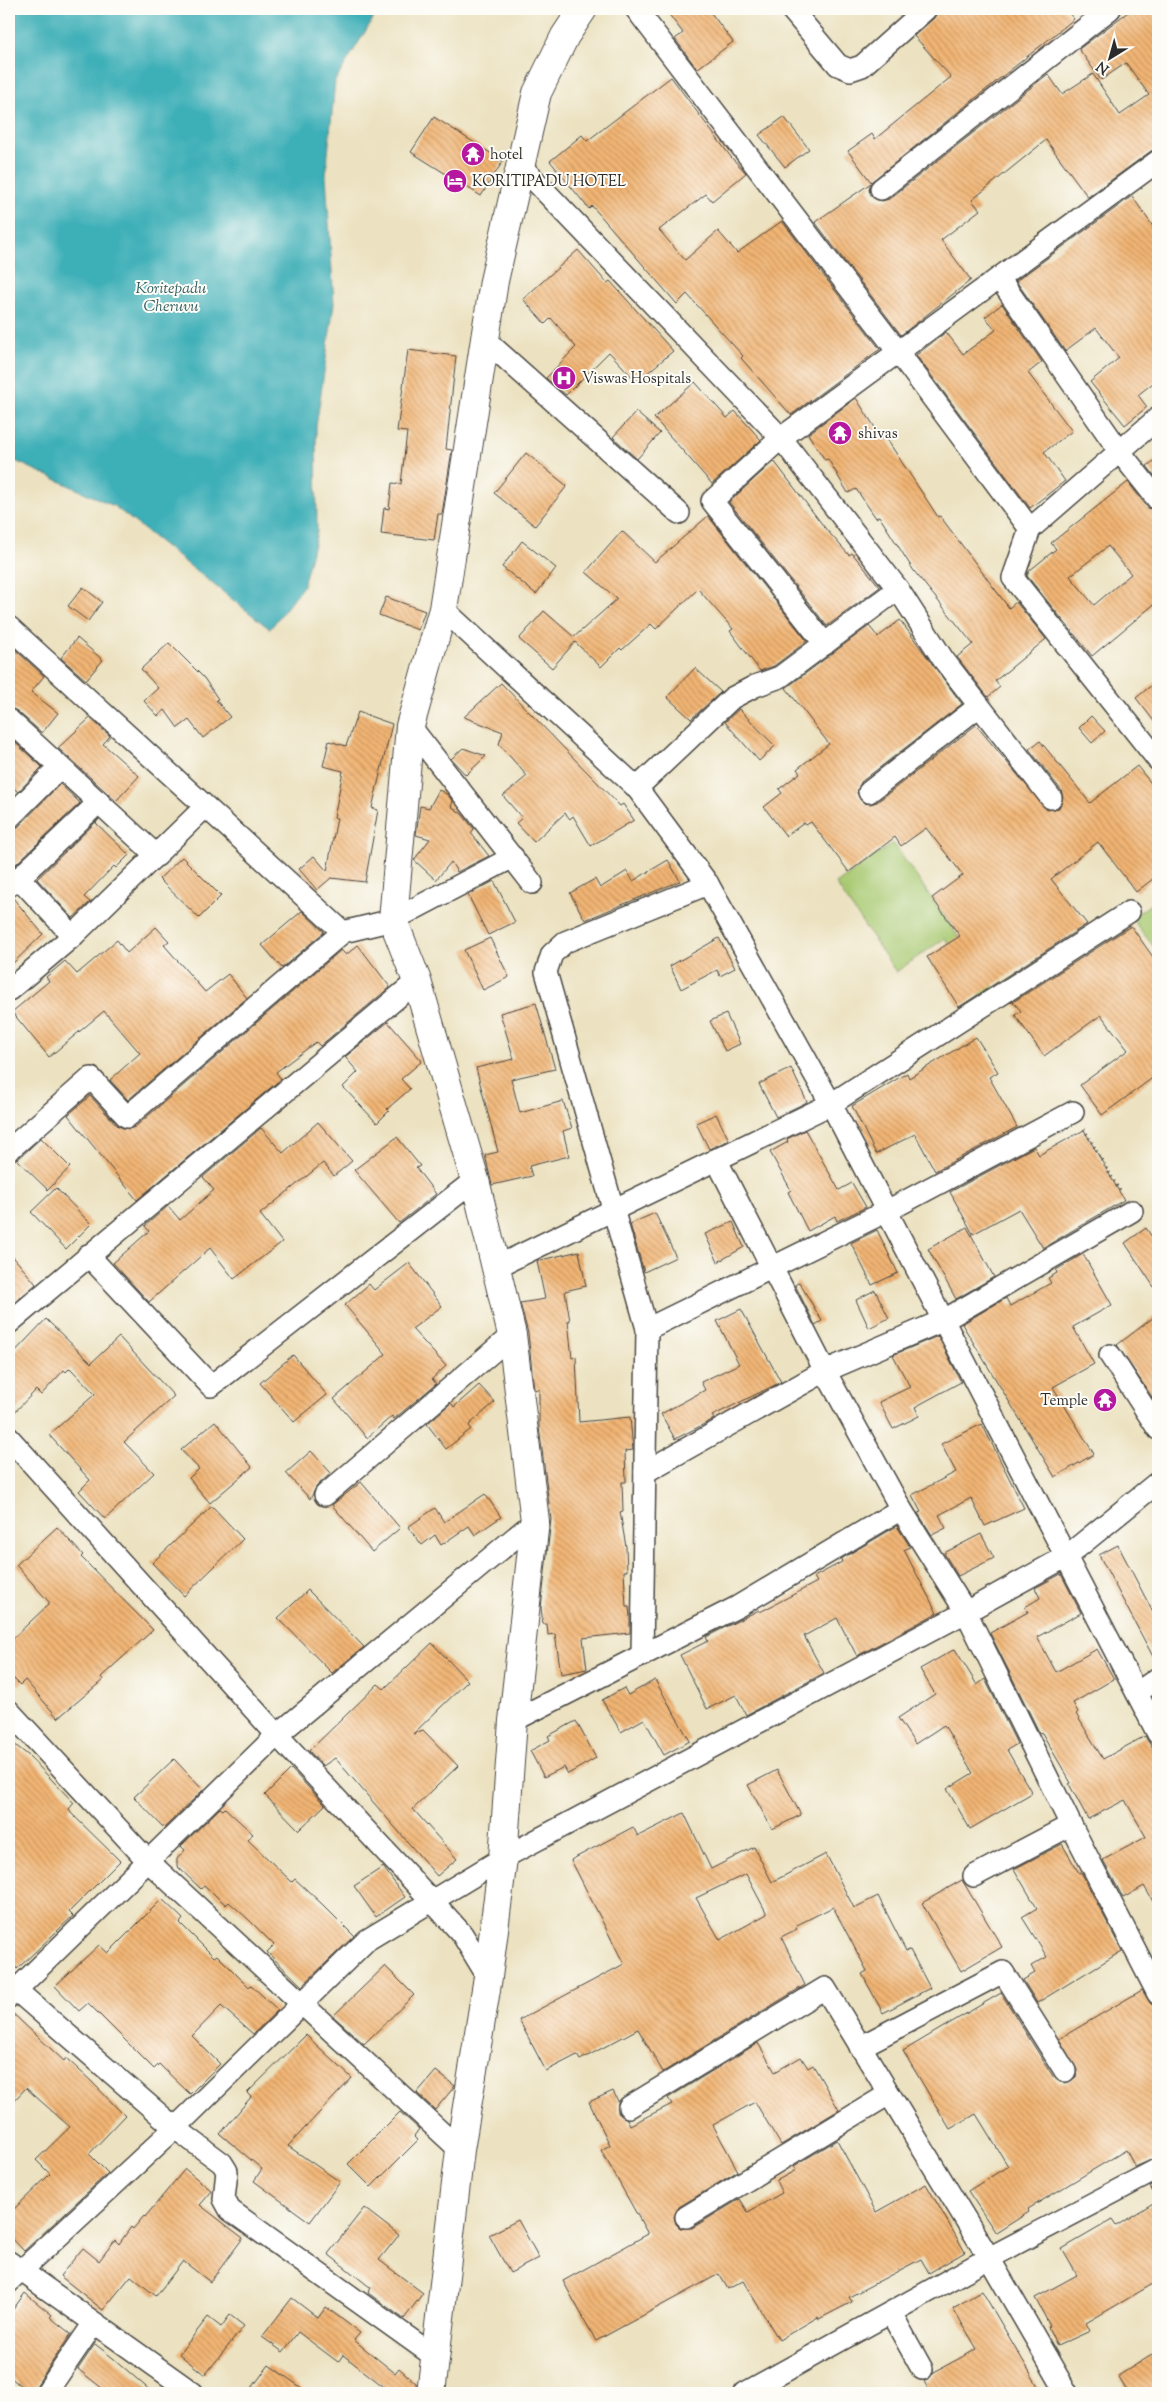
<svg xmlns="http://www.w3.org/2000/svg" width="1167" height="2402" font-family="'Sorts Mill Goudy',serif">
  <defs>
    <pattern id="building-back-hatch" width="6" height="6" patternUnits="userSpaceOnUse" patternTransform="scale(1.25)"><rect width="6" height="6" fill="#f2b574"/><path d="M-1 5l2 2M0 0l6 6M5-1l2 2" fill="none" stroke="#c4935f"/></pattern>
  </defs>
  <rect width="100%" height="100%" fill="#fdfcf7"/>
  <filter id="ink" filterUnits="userSpaceOnUse"><feTurbulence type="fractalNoise" baseFrequency=".02" numOctaves="2"/><feDisplacementMap in="SourceGraphic" scale="10" xChannelSelector="R" yChannelSelector="G"/><feConvolveMatrix kernelMatrix="1 2 1 2 8 2 1 2 1" color-interpolation-filters="sRGB"/></filter>
  <filter id="wash" filterUnits="userSpaceOnUse"><feTurbulence type="fractalNoise" baseFrequency=".0096" numOctaves="4" result="noise"/><feDisplacementMap in="SourceGraphic" scale="20" xChannelSelector="R" yChannelSelector="G"/><feGaussianBlur stdDeviation="1.12" result="paint"/><feColorMatrix in="noise" values="0 0 0 0 0 0 0 0 0 0 0 0 0 0 0 0 0 1.4 0 .05"/><feComposite in="paint" operator="in"/></filter>
  <g filter="url(#wash)">
    <rect width="100%" height="100%" fill="#ece2c1"/>
    <g fill="#a8c971" stroke="#6a7a4e">
      <polygon points="893,843 999,995 987,1004 945,938 896,972 836,884"/>
      <polygon points="1158,899 1158,952 1131,918"/>
    </g>
    <polygon fill="#3eafb7" stroke="#346d71" points="9,9 379,9 335,81 326,175 334,304 316,427 317,532 303,586 270,629 114,506 9,458"/>
    <g id="blocks">
      <g fill="url(#building-back-hatch)" fill-rule="evenodd">
        <polygon points="665,9 708,9 733,42 697,69 675,39 683,33"/>
        <polygon points="938,9 1065,9 1074,19 871,182 848,151 872,134 875,139 951,77 914,36 934,18"/>
        <polygon points="1132,9 1158,9 1158,149 1151,151 1088,197 1046,140 972,200 980,210 941,240 971,280 901,335 815,222 871,183 869,190 872,197 882,201 889,199 1048,74 1062,94 1093,74 1120,115 1149,95 1126,63 1101,80 1079,49"/>
        <polygon points="671,77 731,157 746,173 712,201 706,194 659,230 685,260 718,231 737,253 782,221 880,349 791,415 741,358 743,356 687,294 677,304 592,206 589,209 550,161 582,135 587,141"/>
        <polygon points="434,117 503,161 481,196 411,152"/>
        <polygon points="784,117 809,149 785,167 759,135"/>
        <polygon points="1132,196 1158,234 1158,379 1138,395 1147,407 1125,425 1090,382 1119,358 1096,328 1065,351 1016,281"/>
        <polygon points="578,250 607,283 610,281 673,351 637,382 609,352 566,395 546,378 576,347 551,318 545,324 523,299"/>
        <polygon points="1002,304 1042,362 1028,373 1072,431 1044,452 1065,481 1030,508 916,355 946,332 963,354 996,330 985,317"/>
        <polygon points="408,350 456,356 446,449 452,450 442,514 438,514 434,540 381,534 384,508 389,509 392,483 401,484 407,432 397,431"/>
        <polygon points="695,382 727,418 735,411 761,440 712,484 654,418"/>
        <polygon points="856,398 883,440 886,438 938,517 940,516 1009,608 1016,602 1046,639 995,681 1000,687 988,697 957,657 973,644 914,571 879,516 876,518 856,489 848,493 828,459 825,460 808,434"/>
        <polygon points="636,412 660,433 637,459 613,437"/>
        <polygon points="526,453 567,486 535,526 494,493"/>
        <polygon points="1158,458 1158,480 1147,466"/>
        <polygon points="774,461 825,528 849,555 852,553 880,587 827,626 729,502"/>
        <path d="M1128,482l20,26 10,4v89l-66,55 -65,-80 2,-5 27,-22 -5,-6zM1108,546l23,28 -37,31 -24,-29z"/>
        <polygon points="708,516 807,641 774,666 760,671 730,631 733,629 698,589 656,629 651,624 622,650 620,648 601,667 575,642 552,668 519,639 544,611 574,637 617,599 586,572 622,531 655,562"/>
        <polygon points="522,541 556,568 536,594 502,567"/>
        <polygon points="83,587 102,602 88,621 68,606"/>
        <polygon points="386,597 425,611 418,630 379,615"/>
        <polygon points="900,620 962,704 861,782 857,793 864,803 870,804 877,802 976,725 1047,810 1059,808 1063,797 1061,790 1029,749 1040,741 1090,803 1137,766 1158,792 1158,875 1136,892 1098,842 1051,879 1087,924 959,1007 927,957 960,936 932,898 963,875 926,828 901,846 895,837 849,872 811,822 806,825 804,823 786,836 764,807 782,793 779,789 800,773 797,769 829,744 786,688 869,626 878,637"/>
        <polygon points="77,638 103,660 86,680 61,658"/>
        <polygon points="169,643 204,678 218,699 216,700 230,717 203,738 189,720 178,728 165,710 158,716 144,701 158,688 141,669"/>
        <polygon points="9,644 44,676 31,692 58,713 42,733 17,711 9,708"/>
        <polygon points="695,668 721,692 691,719 667,697"/>
        <polygon points="1158,680 1158,726 1136,698"/>
        <polygon points="501,683 620,806 623,804 634,820 591,846 573,816 570,819 565,813 534,842 516,823 522,818 503,796 527,776 499,744 503,732 464,717"/>
        <polygon points="739,709 775,746 759,761 725,722"/>
        <polygon points="358,712 392,724 372,808 378,810 365,882 331,878 317,890 299,869 314,856 327,871 337,818 334,818 343,771 323,766 329,741 346,746"/>
        <polygon points="1091,716 1105,731 1092,743 1079,728"/>
        <polygon points="90,718 110,736 103,744 139,776 116,801 58,748"/>
        <polygon points="9,737 42,767 18,792 9,784"/>
        <polygon points="463,748 486,756 466,775 451,759"/>
        <polygon points="60,784 80,803 16,864 9,857 9,832 18,827"/>
        <polygon points="439,790 448,795 453,802 451,806 462,814 474,829 471,833 489,856 457,872 451,862 436,880 414,860 430,839 416,835 420,806 429,808"/>
        <polygon points="99,819 96,823 129,855 116,868 114,866 84,897 90,902 73,918 37,879"/>
        <polygon points="182,857 221,896 199,918 159,879"/>
        <polygon points="668,860 680,881 585,920 570,893 595,879 600,888 627,871 633,881"/>
        <polygon points="494,881 515,922 488,935 468,895"/>
        <polygon points="9,898 13,898 43,934 9,967"/>
        <polygon points="302,911 324,932 282,968 262,945"/>
        <polygon points="1131,926 1158,964 1158,1074 1102,1115 1080,1085 1128,1050 1101,1015 1044,1056 1015,1015 1021,1011 1013,1002"/>
        <polygon points="156,927 169,941 164,945 205,992 228,974 247,998 128,1100 110,1080 140,1053 104,1011 49,1057 12,1012 49,981 46,977 65,961 77,974 117,940 127,953"/>
        <polygon points="490,938 509,977 483,990 464,950"/>
        <polygon points="719,938 735,968 720,976 717,970 681,989 670,966"/>
        <polygon points="358,945 390,987 320,1046 316,1042 276,1072 281,1079 137,1200 68,1115 90,1096 118,1126 129,1129 135,1127 341,950 346,955"/>
        <polygon points="536,1003 555,1069 511,1079 520,1113 563,1101 572,1128 563,1131 569,1156 529,1166 532,1176 492,1185 485,1155 498,1152 476,1068 514,1059 500,1013"/>
        <polygon points="726,1014 740,1044 725,1051 710,1021"/>
        <polygon points="388,1022 422,1061 401,1079 410,1089 387,1109 389,1111 377,1123 343,1087 358,1072 345,1057"/>
        <polygon points="976,1037 998,1072 989,1077 1017,1127 935,1171 915,1134 876,1154 852,1106 907,1073 909,1078"/>
        <polygon points="791,1068 807,1102 776,1117 759,1084"/>
        <polygon points="716,1114 729,1140 709,1149 696,1123"/>
        <polygon points="318,1122 352,1161 334,1176 323,1163 260,1214 282,1242 234,1279 210,1248 149,1302 113,1263 149,1231 145,1226 168,1206 180,1220 214,1190 203,1177 261,1128 283,1153"/>
        <polygon points="805,1130 839,1190 852,1183 866,1207 837,1221 835,1216 808,1231 788,1192 791,1190 770,1152 788,1142 787,1139"/>
        <polygon points="1084,1130 1124,1200 1043,1248 1019,1209 973,1234 950,1192 1034,1147 1039,1155"/>
        <polygon points="397,1137 420,1166 416,1168 436,1194 399,1223 354,1170"/>
        <polygon points="41,1138 70,1167 48,1190 17,1160"/>
        <polygon points="56,1188 91,1224 66,1249 31,1212"/>
        <polygon points="655,1213 676,1257 644,1272 630,1224"/>
        <polygon points="733,1222 744,1247 718,1262 705,1234"/>
        <polygon points="967,1227 994,1277 956,1299 928,1249"/>
        <polygon points="1146,1228 1158,1246 1158,1293 1125,1243"/>
        <polygon points="877,1230 898,1273 872,1285 851,1243"/>
        <polygon points="579,1251 586,1286 565,1291 570,1321 568,1321 572,1358 576,1357 579,1422 630,1417 633,1450 625,1451 626,1482 622,1482 623,1511 620,1512 626,1547 627,1571 624,1571 626,1607 629,1607 630,1617 630,1633 583,1638 587,1669 561,1674 555,1634 548,1635 547,1624 543,1624 541,1608 551,1519 539,1427 539,1389 534,1390 528,1333 520,1303 545,1299 537,1261"/>
        <polygon points="9,1252 36,1284 9,1307"/>
        <polygon points="1083,1254 1112,1305 1073,1327 1094,1364 1053,1387 1094,1454 1055,1477 962,1324 1006,1298 1010,1306 1051,1283 1048,1278 1057,1273 1056,1270"/>
        <polygon points="409,1263 442,1306 412,1329 446,1366 432,1379 436,1384 394,1419 392,1416 367,1438 334,1399 386,1354 345,1305 369,1284 374,1290"/>
        <polygon points="799,1282 822,1321 815,1325 795,1285"/>
        <polygon points="875,1290 889,1318 869,1328 856,1300"/>
        <polygon points="741,1309 781,1382 712,1416 714,1419 675,1439 661,1414 705,1390 701,1382 739,1364 717,1321"/>
        <polygon points="1158,1314 1158,1406 1117,1345"/>
        <polygon points="46,1319 91,1363 119,1337 174,1396 124,1442 154,1473 105,1519 79,1491 90,1480 49,1435 95,1394 70,1368 66,1372 64,1370 41,1395 36,1390 9,1418 9,1358"/>
        <polygon points="938,1336 961,1382 915,1407 919,1416 893,1429 879,1402 910,1387 893,1355"/>
        <polygon points="293,1355 327,1395 294,1422 260,1383"/>
        <polygon points="479,1385 495,1402 469,1425 471,1429 446,1449 427,1424 451,1403 454,1407"/>
        <polygon points="215,1421 252,1467 210,1503 189,1478 199,1469 181,1450"/>
        <polygon points="982,1424 1024,1508 985,1526 971,1498 939,1515 946,1528 932,1535 918,1513 921,1512 912,1495 956,1472 941,1444"/>
        <polygon points="311,1451 331,1473 317,1486 310,1499 286,1473"/>
        <polygon points="361,1482 400,1528 372,1552 332,1505"/>
        <polygon points="485,1494 501,1517 475,1535 469,1526 441,1545 435,1535 422,1545 408,1527 435,1508 444,1522"/>
        <polygon points="212,1506 243,1539 184,1596 152,1563"/>
        <polygon points="897,1526 910,1547 904,1550 937,1613 857,1656 837,1618 804,1636 824,1673 746,1715 736,1695 707,1709 680,1655 708,1641 706,1637 759,1610 760,1612 817,1582 814,1577 842,1562 841,1559"/>
        <polygon points="57,1527 83,1555 81,1557 153,1630 101,1677 103,1680 58,1718 25,1680 20,1685 9,1674 9,1642 50,1603 16,1565"/>
        <polygon points="981,1534 994,1558 958,1576 944,1553"/>
        <polygon points="1118,1545 1158,1622 1158,1666 1099,1555"/>
        <polygon points="1061,1574 1081,1613 1037,1637 1056,1672 1097,1649 1114,1679 1073,1703 1078,1712 1076,1714 1103,1759 1145,1736 1158,1758 1158,1910 1144,1886 1123,1898 1103,1860 1146,1837 1125,1800 1088,1819 1069,1784 1071,1783 1042,1733 1039,1732 990,1633 1028,1612 1025,1607 1040,1598 1035,1588"/>
        <polygon points="308,1590 364,1647 332,1673 278,1618"/>
        <polygon points="432,1643 468,1681 413,1734 423,1730 458,1766 413,1809 457,1859 437,1876 335,1758 323,1766 309,1751 378,1684 384,1689"/>
        <polygon points="955,1649 977,1685 985,1679 1017,1744 1007,1750 1032,1793 970,1829 947,1789 973,1773 944,1725 915,1744 898,1718 935,1694 920,1669"/>
        <polygon points="655,1680 690,1741 664,1755 644,1719 621,1732 602,1700 624,1688 628,1695"/>
        <polygon points="576,1721 596,1758 568,1774 564,1767 544,1777 530,1751 550,1740 548,1736"/>
        <polygon points="9,1740 29,1756 74,1803 69,1809 71,1813 120,1861 69,1912 73,1916 17,1969 9,1960"/>
        <polygon points="174,1759 203,1790 164,1828 134,1797"/>
        <polygon points="291,1769 325,1805 299,1830 265,1795"/>
        <polygon points="777,1770 801,1815 772,1829 748,1785"/>
        <polygon points="220,1808 223,1810 225,1808 253,1834 247,1839 292,1882 295,1879 322,1904 354,1936 302,1986 267,1952 274,1945 249,1920 229,1902 226,1905 204,1885 201,1889 177,1866 177,1859 185,1850 181,1846"/>
        <path d="M684,1813l27,56 43,-22 18,35 54,-28 28,54 24,-12 28,55 4,-1 20,38 -47,25 -21,-39 5,-3 -34,-64 -38,19 2,3 -16,8 24,48 -142,87 -25,-43 -58,31 -3,-5 -31,16 -27,-51 105,-56 -53,-104 62,-33 5,9zM746,1874l21,40 -47,26 -24,-42z"/>
        <polygon points="1062,1844 1079,1873 1081,1872 1122,1951 1037,2003 1023,1980 1035,1973 1031,1966 1047,1957 1022,1917 1037,1908 1014,1869"/>
        <polygon points="383,1867 405,1897 376,1917 354,1886"/>
        <polygon points="962,1880 1002,1947 961,1971 922,1903"/>
        <polygon points="162,1899 183,1919 180,1923 214,1957 217,1955 249,1987 251,1985 278,2010 253,2034 221,2006 192,2036 220,2064 190,2094 159,2064 154,2069 88,2003 79,2011 55,1986 99,1945 108,1953"/>
        <polygon points="385,1966 414,1995 364,2044 333,2016"/>
        <polygon points="1142,1990 1151,2004 1158,2006 1158,2157 1135,2167 1126,2150 1028,2209 1029,2212 996,2233 968,2191 1008,2166 976,2114 950,2129 903,2051 1001,1993 1054,2078 1060,2082 1066,2083 1076,2077 1077,2070 1059,2039"/>
        <polygon points="9,2010 64,2061 66,2058 91,2081 125,2116 89,2154 108,2173 24,2251 9,2235 9,2214 50,2174 36,2160 70,2127 26,2088 9,2106"/>
        <polygon points="306,2035 352,2078 288,2146 340,2182 310,2222 254,2181 262,2169 220,2134 251,2097 247,2093"/>
        <polygon points="758,2043 775,2072 801,2057 808,2068 813,2065 839,2110 781,2145 755,2102 713,2125 738,2171 679,2207 674,2217 676,2224 680,2228 692,2228 740,2199 748,2212 782,2193 776,2181 796,2170 794,2166 837,2140 876,2212 926,2184 965,2252 929,2273 921,2259 849,2297 852,2302 819,2319 818,2317 779,2340 743,2281 728,2289 719,2274 596,2341 563,2281 648,2234 601,2150 610,2145 589,2102 613,2091 618,2101 618,2113 627,2119 630,2125 672,2104 668,2098"/>
        <polygon points="436,2071 455,2086 435,2110 417,2093"/>
        <polygon points="400,2112 419,2129 414,2136 418,2140 371,2187 348,2164"/>
        <polygon points="185,2169 212,2191 200,2205 243,2238 210,2282 183,2261 156,2296 131,2276 103,2310 60,2276 83,2248 99,2261 115,2240 119,2244 131,2227 133,2229 144,2216 145,2217"/>
        <polygon points="1158,2183 1158,2281 1086,2323 1090,2331 1057,2346 1048,2327 1050,2326 1035,2298 1077,2275 1062,2249 1112,2220 1116,2226 1158,2200 1150,2187"/>
        <polygon points="364,2208 399,2235 379,2260 423,2293 404,2319 368,2293 371,2288 328,2254"/>
        <polygon points="518,2220 539,2258 510,2273 489,2235"/>
        <polygon points="982,2291 1025,2364 1042,2393 930,2393 924,2381 928,2380 934,2372 977,2349 953,2308"/>
        <polygon points="25,2293 52,2315 50,2317 71,2334 36,2386 34,2393 29,2393 9,2376 9,2315"/>
        <polygon points="292,2298 318,2318 326,2307 360,2333 354,2340 395,2373 399,2368 416,2383 416,2393 392,2393 343,2355 338,2362 298,2332 283,2352 262,2337"/>
        <polygon points="230,2315 244,2326 205,2375 179,2354 208,2317 221,2327"/>
        <polygon points="95,2344 113,2358 153,2393 108,2393 78,2369"/>
        <polygon points="1158,2351 1158,2393 1128,2393 1118,2376"/>
        <polygon points="269,2365 309,2393 248,2393"/>
      </g>
    </g>
  </g>
  <g filter="url(#ink)">
    <use href="#blocks" fill-opacity="0" stroke="#484642" stroke-width="1"/>
    <g fill="none" stroke-linecap="round" stroke-linejoin="round">
      <g stroke="#484642" stroke-width="24">
        <g id="street">
          <polyline points="636,9 899,353 1030,529 1158,418"/>
          <polyline points="791,9 838,65 850,70 862,66 926,9"/>
          <polyline points="519,164 781,438 1158,161"/>
          <polyline points="881,189 1110,9"/>
          <polyline points="999,278 1120,452 1158,500"/>
          <polyline points="484,339 679,513"/>
          <polyline points="1030,529 1013,578 1158,760"/>
          <polyline points="443,609 637,788 708,884 831,1104 1158,1734"/>
          <polyline points="9,627 343,932 393,920 513,857"/>
          <polyline points="825,644 712,501 781,438 898,589 943,659 1051,798"/>
          <polyline points="9,720 157,856"/>
          <polyline points="410,726 532,883"/>
          <polyline points="637,788 732,698 755,686 780,677 898,589"/>
          <polyline points="869,792 979,706"/>
          <polyline points="9,818 60,767"/>
          <polyline points="19,878 99,802"/>
          <polyline points="9,886 19,878 73,936"/>
          <polyline points="9,990 73,936 205,807"/>
          <polyline points="9,1150 91,1078 127,1117 343,932"/>
          <polyline points="716,1159 825,1371 901,1509"/>
          <polyline points="88,1255 211,1386 475,1180"/>
          <polyline points="496,1267 831,1104 1129,912"/>
          <polyline points="9,1323 417,981"/>
          <polyline points="647,1329 887,1211 1073,1112"/>
          <polyline points="1110,1355 1158,1429"/>
          <polyline points="9,1438 277,1735 444,1914 462,1934 488,1977"/>
          <polyline points="645,1472 825,1371 944,1320 1132,1211"/>
          <polyline points="325,1495 512,1335"/>
          <polyline points="642,1656 647,1329 546,972 552,954 565,942 708,884"/>
          <polyline points="1137,1693 1158,1678"/>
          <polyline points="9,1711 149,1862 460,2150"/>
          <polyline points="513,1721 737,1607 901,1509 966,1612 1071,1825 1158,1994"/>
          <polyline points="974,1876 1071,1825"/>
          <polyline points="9,1984 175,2128 222,2163 227,2171 224,2199 230,2210 434,2356"/>
          <polyline points="9,1997 277,1735 535,1521"/>
          <polyline points="860,2047 1003,1972 1065,2071"/>
          <polyline points="629,2107 825,1988 989,2258 1067,2393"/>
          <polyline points="686,2217 889,2094"/>
          <polyline points="9,2262 193,2393"/>
          <polyline points="9,2282 175,2128 367,1940 503,1858 966,1612 1067,1556 1158,1482"/>
          <polyline points="891,2313 922,2369"/>
          <polyline points="46,2393 94,2323"/>
          <polyline points="745,2393 989,2258 1158,2169"/>
        </g>
      </g>
      <g stroke="#484642" stroke-width="30">
        <polyline id="secondary" points="431,2393 460,2150 488,1977 503,1858 513,1721 535,1521 512,1335 475,1180 417,981 393,920 410,726 443,609 494,281 537,93 565,36 583,9"/>
      </g>
      <polyline stroke="#484642" stroke-width="3" stroke-dasharray="1 4" stroke-linecap="butt" points="1084,1129 1121,1193"/>
      <use href="#street" stroke="#fff" stroke-width="21"/>
      <use href="#secondary" stroke="#fff" stroke-width="28"/>
    </g>
  </g>
  <defs>
    <g id="temple-disc" transform="scale(1.25)"><circle r="9.5" fill="#b5179e" stroke="#fdfcf7"/><path d="M0-6L5-2H3V0L6.5 2.5H4V6H1.5V3h-3V6H-4V2.5H-6.5L-3 0V-2H-5Z" fill="#fff"/></g>
    <g id="hotel-disc" transform="scale(1.25)"><circle r="9.5" fill="#b5179e" stroke="#fdfcf7"/><path d="M-6-4.5h1.5V1H6V5H4.5V3h-9V5H-6ZM-4 0a1.8 1.8 0 1 1 3.6 0ZM.5 0V-2.5h3Q6-2.5 6 0Z" fill="#fff"/></g>
    <g id="hospital-disc" transform="scale(1.25)"><circle r="9.5" fill="#b5179e" stroke="#fdfcf7"/><path d="M-5-5h3v3.5h4V-5h3V5h-3V1.5h-4V5h-3Z" fill="#fff"/></g>
  </defs>
  <g fill-rule="evenodd">
    <use href="#temple-disc" x="473" y="154"/>
    <use href="#hotel-disc" x="455" y="181"/>
    <use href="#hospital-disc" x="564" y="378"/>
    <use href="#temple-disc" x="840" y="433"/>
    <use href="#temple-disc" x="1105" y="1400"/>
  </g>
  <g text-anchor="middle" stroke-width="4" stroke-linejoin="round" paint-order="stroke">
    <g font-size="15" fill="#2b2b2b" stroke="#fdfcf7" text-anchor="start">
      <text x="490" y="159">hotel</text>
      <text x="472" y="186">KORITIPADU HOTEL</text>
      <text x="582" y="383">Viswas Hospitals</text>
      <text x="858" y="438">shivas</text>
      <text x="1088" y="1405" text-anchor="end">Temple</text>
    </g>
    <g font-size="16" font-style="italic" fill="#336063" stroke="#fdfcf7">
      <text x="171" y="293">Koritepadu<tspan x="171" dy="18">Cheruvu</tspan></text>
    </g>
  </g>
  <rect width="1167" height="2402" fill="none" stroke="#fdfcf7" stroke-width="30"/>
  <g transform="translate(1110 58) rotate(217)" stroke="#fdfcf7" stroke-width="4" paint-order="stroke">
  <path d="M0-4L9 19L0 12L-9 19Z" fill="#2b2b2b"/>
  <text y="-8" font-size="14" font-weight="bold" text-anchor="middle" fill="#2b2b2b">N</text>
  </g>
</svg>
